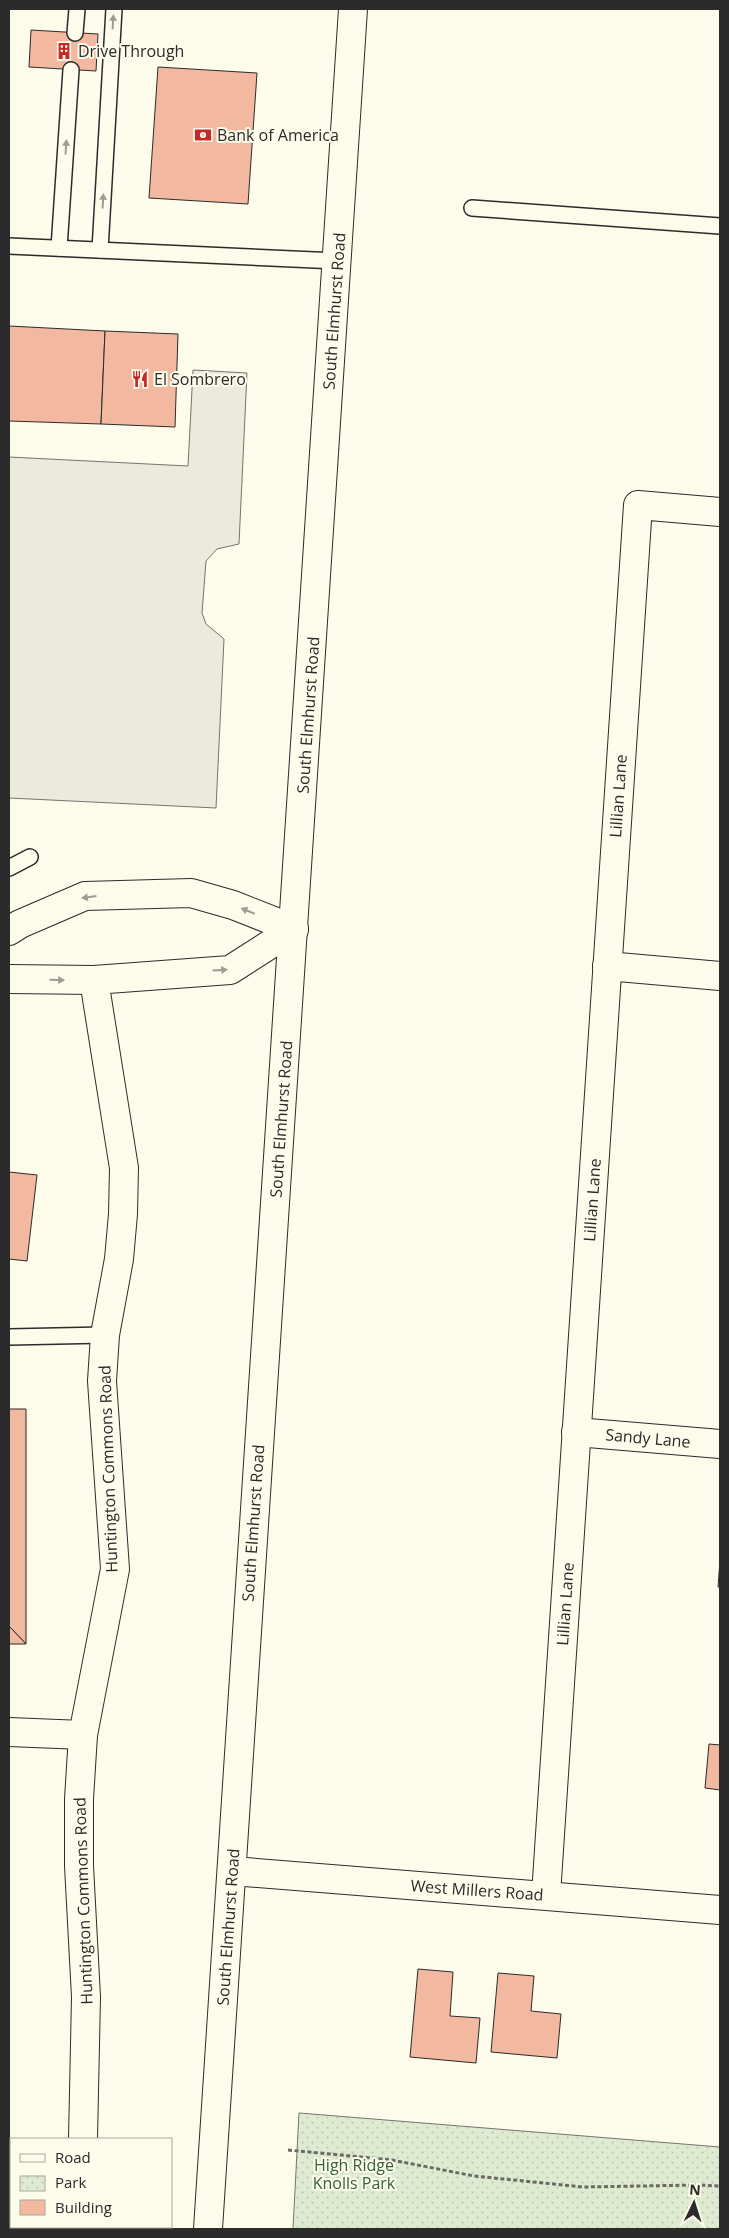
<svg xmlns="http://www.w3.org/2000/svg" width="729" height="2238" font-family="'Open Sans',sans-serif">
  <defs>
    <pattern id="park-dots" width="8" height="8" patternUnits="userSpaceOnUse" patternTransform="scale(1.25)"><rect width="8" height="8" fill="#deebd1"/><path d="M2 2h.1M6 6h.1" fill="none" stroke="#bfcab4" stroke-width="1.8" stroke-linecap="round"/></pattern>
  </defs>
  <rect width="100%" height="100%" fill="#fdfbea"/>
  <g fill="url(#park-dots)" stroke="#74746e">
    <polygon points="299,2113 720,2147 720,2229 293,2229"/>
    <polygon points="84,2227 156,2227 157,2229 82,2229"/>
  </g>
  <polygon fill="#eceadb" stroke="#74746e" points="193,370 247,373 239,544 217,549 206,561 202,613 206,624 224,639 216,808 9,798 9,457 188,466"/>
  <g fill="#f2b8a0" stroke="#2b2b2b">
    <polygon points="31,30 98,34 96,71 29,67"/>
    <polygon points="158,67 257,73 248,204 149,198"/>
    <polygon points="9,326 105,331 101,424 9,421"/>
    <polygon points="105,331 178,334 175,427 101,424"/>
    <polygon points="9,1172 37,1175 27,1261 9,1259"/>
    <polygon points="9,1409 26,1409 26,1644 9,1626"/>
    <polygon points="720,1560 720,1587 718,1587"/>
    <polygon points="9,1626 26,1644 9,1644"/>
    <polygon points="709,1744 720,1745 720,1790 705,1788"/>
    <polygon points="418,1969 453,1972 450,2016 480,2018 476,2063 410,2057"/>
    <polygon points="498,1973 534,1976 531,2011 561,2014 557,2058 491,2052"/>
    <polygon points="9,2193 11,2194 11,2227 48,2227 47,2229 9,2229"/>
  </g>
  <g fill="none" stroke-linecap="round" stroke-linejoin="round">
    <g stroke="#2b2b2b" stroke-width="18">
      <g id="service">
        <polyline points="75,33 77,9"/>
        <polyline points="472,208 720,226"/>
        <polyline points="9,246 337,261"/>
        <polyline points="59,248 71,70"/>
        <polyline points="100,250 114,9"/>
        <polyline points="9,868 30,857"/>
        <polyline points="9,1337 105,1335"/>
      </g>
    </g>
    <g stroke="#2b2b2b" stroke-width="30">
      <g id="minor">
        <polyline points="9,931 20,924 85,896 191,893 233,905 294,929"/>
        <polyline points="607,966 720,976"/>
        <polyline points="9,979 94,980 230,970 294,929"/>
        <polyline points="576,1432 720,1444"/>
        <polyline points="9,1732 83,1735"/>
        <polyline points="233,1871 720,1910"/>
        <polyline points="546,1895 638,505 720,512"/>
        <polyline points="83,2139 86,1997 79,1866 79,1799 83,1735 115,1569 102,1381 105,1335 119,1259 123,1214 124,1168 94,980"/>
        <polyline points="9,2171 11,2171"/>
      </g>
    </g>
    <g stroke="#2b2b2b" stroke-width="30">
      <polyline id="primary" points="208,2229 353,9"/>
    </g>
    <polyline stroke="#6a6964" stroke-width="3" stroke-dasharray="4 2.5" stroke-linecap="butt" points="288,2150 392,2160 474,2176 583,2187 697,2185 720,2186"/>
    <use href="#service" stroke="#fdfbea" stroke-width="15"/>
    <use href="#minor" stroke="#fdfbea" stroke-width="28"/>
    <use href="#primary" stroke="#fdfbea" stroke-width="28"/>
  </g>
  <defs><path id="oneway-solid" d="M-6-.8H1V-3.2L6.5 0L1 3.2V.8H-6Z" transform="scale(1.25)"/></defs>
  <g fill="#9e9d94">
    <use href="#oneway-solid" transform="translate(113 22) rotate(-87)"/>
    <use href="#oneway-solid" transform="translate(66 147) rotate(-86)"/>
    <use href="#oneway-solid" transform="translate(103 201) rotate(-87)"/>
    <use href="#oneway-solid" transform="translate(89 897) rotate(172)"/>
    <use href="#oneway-solid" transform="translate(248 911) rotate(-158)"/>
    <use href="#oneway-solid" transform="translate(220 970) rotate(-4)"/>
    <use href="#oneway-solid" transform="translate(57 980) rotate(1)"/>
  </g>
  <defs>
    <g id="building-bare" transform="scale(1.35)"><path d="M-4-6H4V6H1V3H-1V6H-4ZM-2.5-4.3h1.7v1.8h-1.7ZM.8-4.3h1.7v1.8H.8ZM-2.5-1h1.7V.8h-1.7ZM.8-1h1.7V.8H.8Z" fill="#c62828" stroke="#fdfbea" stroke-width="2.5" paint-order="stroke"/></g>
    <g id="bank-bare" transform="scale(1.35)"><path d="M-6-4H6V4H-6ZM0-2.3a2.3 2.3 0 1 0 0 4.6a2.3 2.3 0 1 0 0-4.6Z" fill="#c62828" stroke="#fdfbea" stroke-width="2.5" paint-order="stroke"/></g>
    <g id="restaurant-bare" transform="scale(1.35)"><path d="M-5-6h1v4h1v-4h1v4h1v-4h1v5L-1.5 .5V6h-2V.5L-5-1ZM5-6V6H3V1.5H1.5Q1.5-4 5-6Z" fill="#c62828" stroke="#fdfbea" stroke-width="2.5" paint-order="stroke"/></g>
  </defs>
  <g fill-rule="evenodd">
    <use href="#building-bare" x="64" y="51"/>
    <use href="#bank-bare" x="203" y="135"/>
    <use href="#restaurant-bare" x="140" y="379"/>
  </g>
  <g text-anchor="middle" stroke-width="4" stroke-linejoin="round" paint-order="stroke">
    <g font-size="16" fill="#2b2b2b" stroke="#fdfbea" text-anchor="start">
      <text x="78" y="57">Drive Through</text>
      <text x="217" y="141">Bank of America</text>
      <text x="154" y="385">El Sombrero</text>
    </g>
    <g font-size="16" fill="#2b2b2b" stroke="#fdfbea">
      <text transform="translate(334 311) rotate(-86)" y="6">South Elmhurst Road</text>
      <text transform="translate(308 715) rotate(-86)" y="6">South Elmhurst Road</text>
      <text transform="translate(618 796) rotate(-86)" y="6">Lillian Lane</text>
      <text transform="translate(281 1119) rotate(-86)" y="6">South Elmhurst Road</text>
      <text transform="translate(592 1200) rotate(-86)" y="6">Lillian Lane</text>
      <text transform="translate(648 1438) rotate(5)" y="6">Sandy Lane</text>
      <text transform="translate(108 1469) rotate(-92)" y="6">Huntington Commons Road</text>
      <text transform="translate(253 1523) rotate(-86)" y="6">South Elmhurst Road</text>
      <text transform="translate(565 1604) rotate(-86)" y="6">Lillian Lane</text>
      <text transform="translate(477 1890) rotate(4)" y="6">West Millers Road</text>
      <text transform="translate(83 1901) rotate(-92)" y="6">Huntington Commons Road</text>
      <text transform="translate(228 1927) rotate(-86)" y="6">South Elmhurst Road</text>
    </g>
    <g font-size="16" fill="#34623c" stroke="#fdfbea">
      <text x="354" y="2171">High Ridge<tspan x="354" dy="18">Knolls Park</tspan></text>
    </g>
  </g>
  <rect width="729" height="2238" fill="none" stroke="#2b2b2b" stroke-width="20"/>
  <rect x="10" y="2138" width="162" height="90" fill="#fdfbea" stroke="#a9a89e"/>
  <rect x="20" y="2154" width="25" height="8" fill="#fdfbea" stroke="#a9a89e"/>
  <text x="55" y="2163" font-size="15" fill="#2b2b2b">Road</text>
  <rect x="20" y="2176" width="25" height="15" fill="url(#park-dots)" stroke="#a9a89e"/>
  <text x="55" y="2188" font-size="15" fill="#2b2b2b">Park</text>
  <rect x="20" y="2200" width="25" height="15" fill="#f2b8a0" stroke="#a9a89e"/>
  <text x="55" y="2213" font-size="15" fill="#2b2b2b">Building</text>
  <g transform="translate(694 2203) rotate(4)" stroke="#fdfbea" stroke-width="4" paint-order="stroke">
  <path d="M0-4L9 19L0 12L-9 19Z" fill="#2b2b2b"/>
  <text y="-8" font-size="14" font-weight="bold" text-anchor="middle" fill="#2b2b2b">N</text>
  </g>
</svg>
